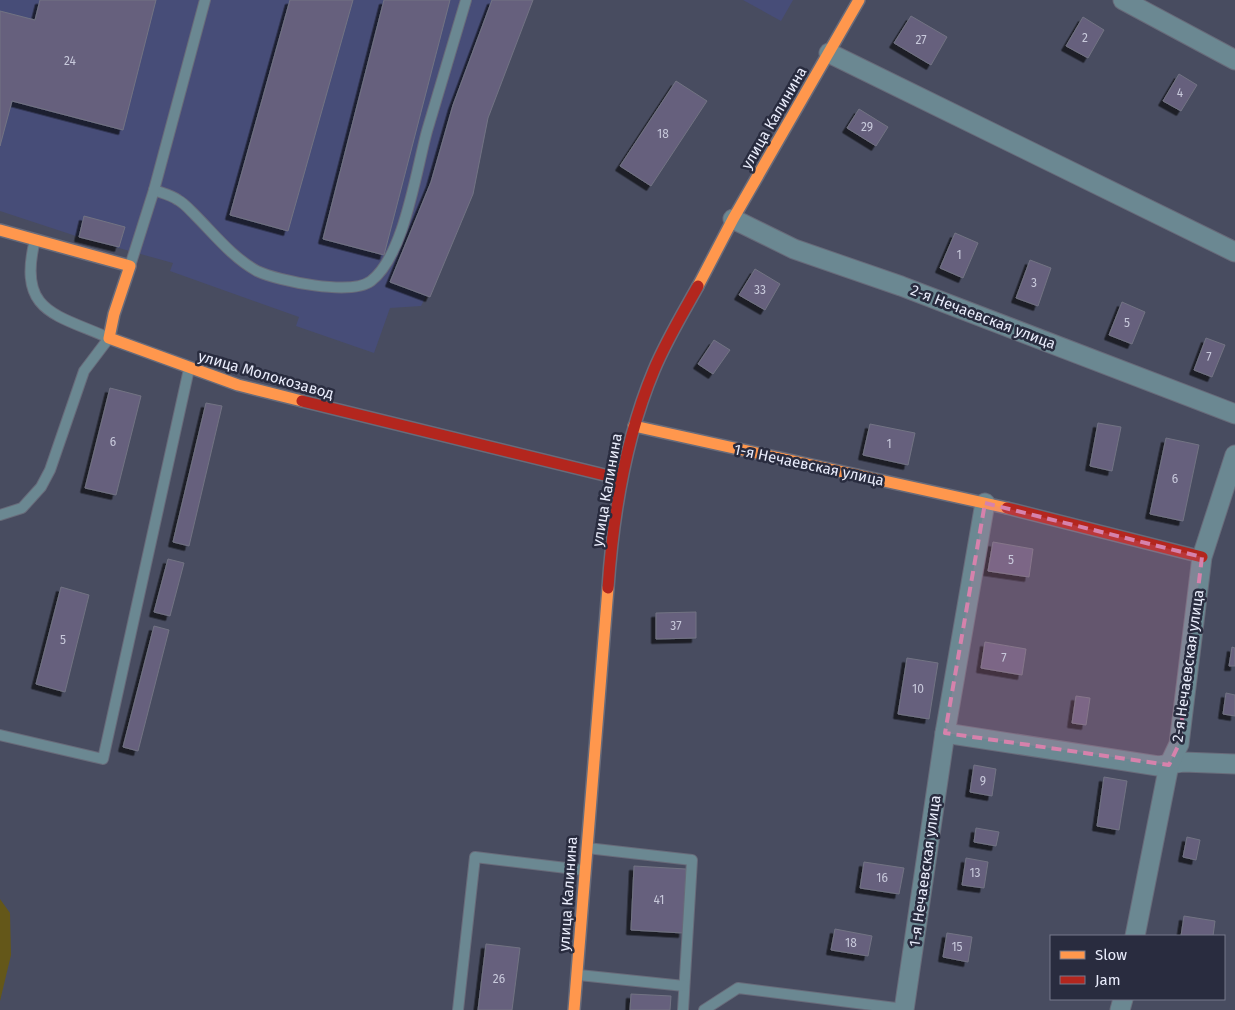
<svg xmlns="http://www.w3.org/2000/svg" width="1235" height="1010" font-family="'Fira Sans',sans-serif">
  <defs>
    <filter id="shadow"><feDropShadow dx="-4.5" dy="4.5" stdDeviation="0" flood-color="#0009"/></filter>
  </defs>
  <rect width="100%" height="100%" fill="#484c60"/>
  <g fill="#474d78">
    <polygon points="0,0 533,0 488,118 473,194 430,297 426,296 421,306 390,308 374,353 296,326 299,317 170,271 173,263 79,237 0,211"/>
    <polygon points="743,0 793,0 781,21"/>
  </g>
  <polygon fill="#645719" points="0,899 10,913 11,955 0,1001"/>
  <g fill="#66617d" stroke="#727383" filter="url(#shadow)">
    <polygon points="40,0 156,0 123,130 12,101 0,146 0,11 35,20"/>
    <polygon points="290,0 353,0 288,231 230,215"/>
    <polygon points="384,0 450,0 384,255 323,239"/>
    <polygon points="492,0 533,0 488,118 473,194 430,297 390,282 431,182 453,105"/>
    <polygon points="911,16 947,37 931,65 894,43"/>
    <polygon points="1083,17 1104,30 1088,58 1066,46"/>
    <polygon points="1179,74 1197,85 1181,111 1163,101"/>
    <polygon points="676,81 707,101 651,186 620,166"/>
    <polygon points="859,109 888,127 876,146 847,128"/>
    <polygon points="84,216 125,227 119,247 79,237"/>
    <polygon points="955,233 978,243 963,278 940,268"/>
    <polygon points="1030,260 1051,268 1038,306 1016,298"/>
    <polygon points="755,269 780,284 765,310 739,295"/>
    <polygon points="1122,302 1145,312 1132,344 1109,335"/>
    <polygon points="1206,338 1225,345 1212,377 1194,370"/>
    <polygon points="714,340 730,350 713,374 698,364"/>
    <polygon points="110,388 141,396 116,495 85,488"/>
    <polygon points="206,403 222,406 189,546 173,542"/>
    <polygon points="1098,423 1121,427 1112,471 1090,466"/>
    <polygon points="870,424 915,433 908,465 863,455"/>
    <polygon points="1166,438 1199,445 1183,521 1150,514"/>
    <polygon points="993,542 1033,549 1029,577 988,571"/>
    <polygon points="168,559 184,563 170,616 154,612"/>
    <polygon points="61,587 89,595 65,692 36,684"/>
    <polygon points="696,612 696,638 656,639 656,613"/>
    <polygon points="154,626 169,630 138,751 123,747"/>
    <polygon points="985,642 1026,649 1022,675 981,668"/>
    <polygon points="1232,647 1235,648 1235,666 1229,666"/>
    <polygon points="907,658 938,663 929,719 898,714"/>
    <polygon points="1226,693 1235,695 1235,716 1223,714"/>
    <polygon points="1076,696 1090,698 1086,725 1072,723"/>
    <polygon points="974,765 996,769 992,796 970,792"/>
    <polygon points="1104,777 1127,781 1119,830 1097,826"/>
    <polygon points="976,828 999,832 996,846 974,842"/>
    <polygon points="1187,837 1200,840 1196,860 1183,857"/>
    <polygon points="966,858 988,862 984,888 962,885"/>
    <polygon points="864,862 904,868 899,894 860,888"/>
    <polygon points="634,866 686,869 683,933 631,930"/>
    <polygon points="1184,916 1215,921 1213,936 1181,936"/>
    <polygon points="835,929 872,936 868,956 831,950"/>
    <polygon points="947,933 972,937 968,962 943,957"/>
    <polygon points="486,944 520,948 512,1010 478,1010"/>
    <polygon points="631,994 671,996 670,1010 630,1010"/>
  </g>
  <g fill="none" stroke-linecap="round" stroke-linejoin="round">
    <g stroke="#686b7a" stroke-width="12">
      <g id="lane">
        <path d="M154,190c8,3 17,5 24,10 6,3 12,10 17,15 19,19 38,43 62,56 21,10 94,25 114,10 33,-25 45,-110 56,-150 13,-44 26,-87 39,-131"/>
        <polyline points="130,266 154,190 205,0"/>
        <path d="M0,515l22,-7 19,-21 9,-17 34,-99 25,-33c-54,-24 -92,-26 -74,-98"/>
        <polyline points="0,735 103,759 189,369"/>
        <polyline points="587,848 692,860 683,1010"/>
        <polyline points="579,975 684,986"/>
        <polyline points="458,1010 475,857 583,870"/>
        <polyline points="704,1010 738,988 904,1009"/>
      </g>
    </g>
    <g stroke="#686b7a" stroke-width="21">
      <g id="street">
        <polyline points="1123,0 1235,60"/>
        <polyline points="829,53 1235,252"/>
        <polyline points="733,219 794,249 901,286 1235,414"/>
        <polyline points="945,733 1158,766 1183,762 1235,764"/>
        <polyline points="1135,936 1169,765 1179,744 1202,557 1235,455"/>
        <polyline points="904,1010 945,733 985,503"/>
        <polyline points="1120,1010 1123,999"/>
      </g>
    </g>
    <g stroke="#686b7a" stroke-width="14">
      <g id="slow">
        <polyline points="0,230 130,266 114,314 109,338 238,385 302,401"/>
        <polyline points="698,286 733,219 859,0"/>
        <polyline points="634,426 1007,508"/>
        <polyline points="574,1010 608,588"/>
      </g>
    </g>
    <g stroke="#686b7a" stroke-width="14">
      <g id="jam">
        <polyline points="302,401 621,479"/>
        <polyline points="1007,508 1202,557"/>
        <path d="M608,588c5,-74 17,-149 46,-218 12,-29 29,-57 44,-84"/>
      </g>
    </g>
    <use href="#lane" stroke="#6b8892" stroke-width="10"/>
    <use href="#street" stroke="#6b8892" stroke-width="19"/>
    <use href="#slow" stroke="#ff974d" stroke-width="11"/>
    <use href="#jam" stroke="#b3261e" stroke-width="11"/>
  </g>
  <path fill="#d682ac" fill-opacity="0.2" stroke="#d682ac" stroke-width="4" stroke-dasharray="10 6" stroke-linejoin="round" d="M985,503l217,54 -23,187 -10,21 -224,-32z"/>
  <g text-anchor="middle" stroke-width="5" stroke-linejoin="round" paint-order="stroke">
    <g font-size="12" fill="#c9cadc">
      <text x="1085" y="42">2</text>
      <text x="921" y="44">27</text>
      <text x="70" y="65">24</text>
      <text x="1180" y="97">4</text>
      <text x="867" y="131">29</text>
      <text x="663" y="138">18</text>
      <text x="959" y="259">1</text>
      <text x="1034" y="287">3</text>
      <text x="760" y="294">33</text>
      <text x="1127" y="327">5</text>
      <text x="1209" y="361">7</text>
      <text x="113" y="446">6</text>
      <text x="889" y="448">1</text>
      <text x="1175" y="483">6</text>
      <text x="1011" y="564">5</text>
      <text x="676" y="630">37</text>
      <text x="63" y="644">5</text>
      <text x="1004" y="662">7</text>
      <text x="918" y="693">10</text>
      <text x="983" y="785">9</text>
      <text x="975" y="877">13</text>
      <text x="882" y="882">16</text>
      <text x="659" y="904">41</text>
      <text x="851" y="947">18</text>
      <text x="957" y="951">15</text>
      <text x="499" y="983">26</text>
    </g>
    <g font-size="15" fill="#eaedfc" stroke="#292c3f">
      <text transform="translate(774 118) rotate(-60)" y="5">улица Калинина</text>
      <text transform="translate(983 317) rotate(21)" y="5">2-я Нечаевская улица</text>
      <text transform="translate(266 375) rotate(16)" y="5">улица Молокозавод</text>
      <text transform="translate(809 465) rotate(12)" y="5">1-я Нечаевская улица</text>
      <text transform="translate(607 490) rotate(-80)" y="5">улица Калинина</text>
      <text transform="translate(1188 666) rotate(-82)" y="5">2-я Нечаевская улица</text>
      <text transform="translate(925 871) rotate(-82)" y="5">1-я Нечаевская улица</text>
      <text transform="translate(568 894) rotate(-86)" y="5">улица Калинина</text>
    </g>
  </g>
  <rect x="1050" y="935" width="175" height="65" fill="#292c3f" stroke="#76798b"/>
  <rect x="1060" y="951" width="25" height="8" fill="#ff974d" stroke="#76798b"/>
  <text x="1095" y="960" font-size="15" fill="#eaedfc">Slow</text>
  <rect x="1060" y="976" width="25" height="8" fill="#b3261e" stroke="#76798b"/>
  <text x="1095" y="985" font-size="15" fill="#eaedfc">Jam</text>
</svg>
